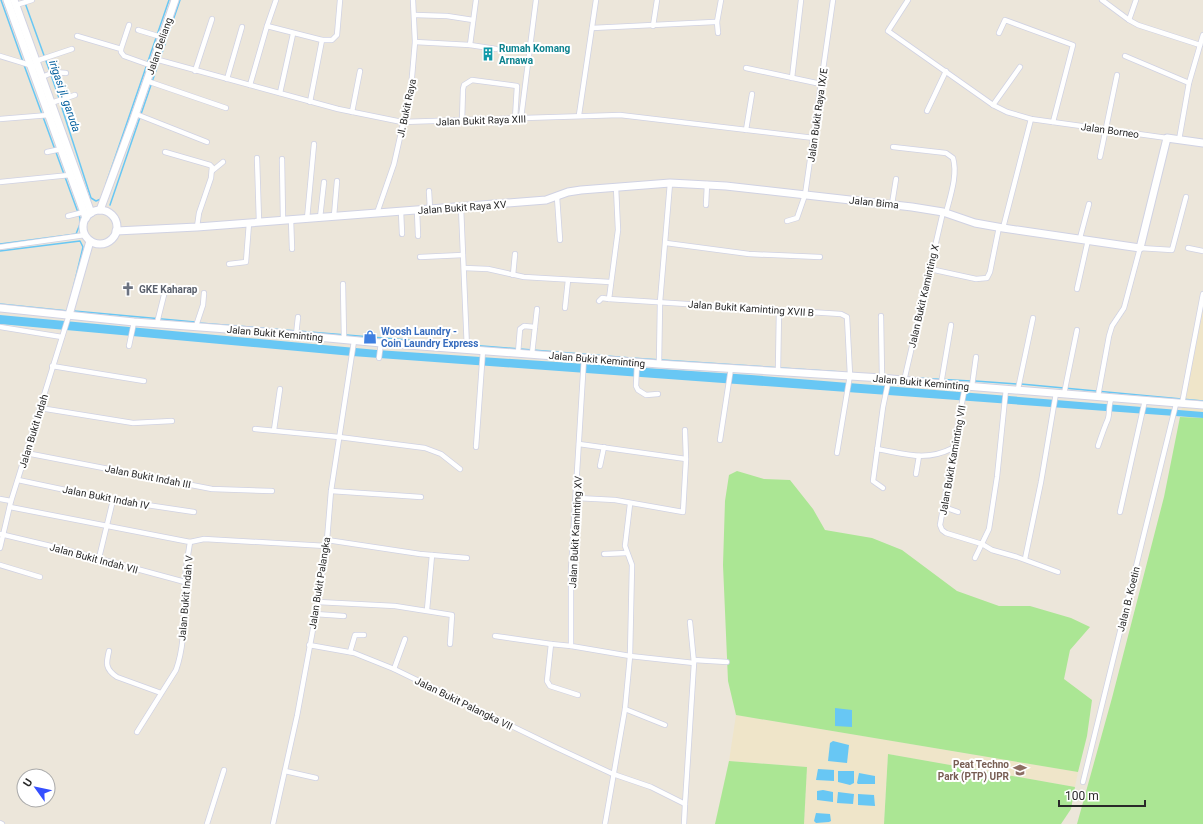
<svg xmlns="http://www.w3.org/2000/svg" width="1203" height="824" font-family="Roboto,sans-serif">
  <rect width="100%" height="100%" fill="#ece6da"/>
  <g fill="#efe5c9">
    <polygon points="1203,307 1203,420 1180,417 1185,392"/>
    <polygon points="736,715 1078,772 1075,787 888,754 884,824 804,824 807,767 729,761"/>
  </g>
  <g fill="#abe694">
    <polygon points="1180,417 1203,418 1203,824 1077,824 1112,698 1164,497"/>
    <polygon points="737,471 764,479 790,480 813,509 825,530 872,538 902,550 957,591 999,606 1030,606 1071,618 1090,627 1070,650 1064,679 1092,700 1087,736 1078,772 736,715 728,681 723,565 725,501 729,475"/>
    <polygon points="888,754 1075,787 1071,809 1061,824 884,824"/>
    <polygon points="729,761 807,767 804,824 715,824"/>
  </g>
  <g fill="#68c7f4">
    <polygon points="0,315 377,350 751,375 1203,412 1203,418 352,356 0,324"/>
    <polygon points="835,708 852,710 852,727 835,726"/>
    <polygon points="833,741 849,745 847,763 828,761 830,743"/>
    <polygon points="818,769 834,770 834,781 816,780"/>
    <polygon points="838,771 854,771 854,783 850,785 838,782"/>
    <polygon points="859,773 875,776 875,784 858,784 857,783"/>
    <polygon points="823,790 833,792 833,802 817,800 817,791"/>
    <polygon points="838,792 854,794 853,804 837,803"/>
    <polygon points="858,794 874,795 875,806 858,805"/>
    <polygon points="816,813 830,814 831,821 829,822 816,823 814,821"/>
  </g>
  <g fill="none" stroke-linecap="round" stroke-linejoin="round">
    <g stroke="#68c7f4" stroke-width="1.5">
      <polyline points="1,0 23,62"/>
      <polyline points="24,0 50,72"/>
      <polyline points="51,75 59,98"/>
      <polyline points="60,102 91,198 96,201 101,199"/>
      <polyline points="106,184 169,0"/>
      <polyline points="110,205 180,0"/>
      <polyline points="0,244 76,234 80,224 80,218 24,65"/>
      <polyline points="0,251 80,241 83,247 73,289"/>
      <polyline points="0,304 68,311"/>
      <polyline points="74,311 195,322"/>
      <polyline points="199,323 631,358 841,372"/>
      <polyline points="917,378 971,381"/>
      <polyline points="975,381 1017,384"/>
      <polyline points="1021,384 1203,401"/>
    </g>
    <g stroke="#d0d2e3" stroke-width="6">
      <g id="street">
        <polyline points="908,0 888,31 993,105 1007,112 1031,119 1167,138"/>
        <polyline points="1102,0 1129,20 1138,25 1200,45"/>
        <polyline points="16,5 32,0"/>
        <polyline points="415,15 447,16 473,20"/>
        <polyline points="1129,20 1136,0"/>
        <polyline points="717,22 721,0"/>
        <polyline points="267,26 322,40 332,40 337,35 340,0"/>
        <polyline points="653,26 657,0"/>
        <polyline points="592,28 714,22 717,22 718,33"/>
        <polyline points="138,30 161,37"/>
        <polyline points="999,33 1005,20 1073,45 1053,122"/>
        <polyline points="77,36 121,49 121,52 124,56 152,66"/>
        <polyline points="415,42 470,45 476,0"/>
        <polyline points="470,45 496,49"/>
        <polyline points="121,49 129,25"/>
        <polyline points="0,56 33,66"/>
        <polyline points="1125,56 1189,83"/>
        <polyline points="155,59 338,109 402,122 620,115 814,138"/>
        <polyline points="36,61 72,49"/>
        <polyline points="746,68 821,84"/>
        <polyline points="195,71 212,19"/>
        <polyline points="42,77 54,72 66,73"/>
        <polyline points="792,78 801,0"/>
        <polyline points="227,79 242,27"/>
        <polyline points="147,81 226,108"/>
        <polyline points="250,85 267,26 276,0"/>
        <polyline points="280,93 293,34"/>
        <polyline points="310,102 322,40"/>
        <polyline points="51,103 75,95"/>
        <polyline points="993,105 1020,67"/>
        <polyline points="927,111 946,71"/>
        <polyline points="352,112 360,71"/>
        <polyline points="136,114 207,142"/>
        <polyline points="579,115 596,0"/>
        <polyline points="521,118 536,0"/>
        <polyline points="0,119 49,115"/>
        <polyline points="462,121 463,89 464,85 472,80 517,86 515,119"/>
        <polyline points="746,130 752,94"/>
        <polyline points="1179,140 1189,83 1203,35"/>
        <path d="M893,147l53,6 7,5c5,17 -3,39 -7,55"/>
        <polyline points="47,152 61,149"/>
        <polyline points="165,152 210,165 212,167 211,178 199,213 197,227"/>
        <polyline points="1100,157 1117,75"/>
        <polyline points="257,158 259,222"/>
        <polyline points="282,159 283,220"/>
        <polyline points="212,171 223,162"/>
        <polyline points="0,182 70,175"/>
        <polyline points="616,187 618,230 609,299 841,314 847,317 850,375 837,453"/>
        <polyline points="429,191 430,209"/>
        <polyline points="557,197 560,240"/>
        <polyline points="892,204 896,179"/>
        <polyline points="706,205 707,184"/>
        <polyline points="461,207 467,349"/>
        <polyline points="417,210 418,236"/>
        <polyline points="401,211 402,234"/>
        <polyline points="377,213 394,164 411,88 415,42 413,0"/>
        <polyline points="68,216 84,212"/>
        <polyline points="334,216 337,181"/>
        <polyline points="320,218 324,182"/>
        <polyline points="291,219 292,249"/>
        <polyline points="307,219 314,144"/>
        <polyline points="787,221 797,218 805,195 833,0"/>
        <polyline points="1003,228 1031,119"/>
        <polyline points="1080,238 1089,204"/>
        <polyline points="666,243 749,254 820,257"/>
        <polyline points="0,247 85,235"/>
        <polyline points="1188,248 1203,251"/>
        <polyline points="420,257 463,255"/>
        <polyline points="229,264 246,262 249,223"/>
        <polyline points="464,268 488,269 524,277 610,282"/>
        <polyline points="930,269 976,279 987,278 990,272 999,227"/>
        <polyline points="513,275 515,254"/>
        <polyline points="343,284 344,339"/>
        <polyline points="1077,289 1088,240"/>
        <polyline points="599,301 602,298 609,299"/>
        <polyline points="565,308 568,280"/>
        <polyline points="881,316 882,378"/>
        <polyline points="157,323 164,295"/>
        <polyline points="196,326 203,305 204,293"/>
        <polyline points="0,327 62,337"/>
        <polyline points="296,335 298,317"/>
        <polyline points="129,346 134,322"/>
        <polyline points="518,353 520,329 524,326 535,327"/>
        <polyline points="532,354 537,309"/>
        <polyline points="379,358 381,343"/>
        <polyline points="584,358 571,570 571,646 630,656 625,709 605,824"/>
        <polyline points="637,363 636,386 638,390 646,395 658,394"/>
        <polyline points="659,364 660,302 670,183"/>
        <polyline points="52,366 144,381"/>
        <polyline points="778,370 779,310"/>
        <polyline points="904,381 943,212"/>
        <polyline points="941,384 951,325"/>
        <polyline points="965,386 940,525 942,530 946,533 982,544 992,550 1017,557 1058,572"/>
        <polyline points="972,386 976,357"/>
        <polyline points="1018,389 1033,318"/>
        <polyline points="1064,394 1077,330"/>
        <polyline points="1098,396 1109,336 1112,326 1124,308 1140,248 1172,250 1186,197"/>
        <polyline points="1182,404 1203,294"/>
        <polyline points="40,408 133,423 172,421"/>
        <polyline points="255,429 339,437 425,448 441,454 460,469"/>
        <polyline points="274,430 280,389"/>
        <polyline points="720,440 731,368"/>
        <polyline points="579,444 686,459"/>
        <path d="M1098,446c3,-9 6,-18 10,-27 2,-6 0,-14 4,-22"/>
        <polyline points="476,447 483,350"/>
        <path d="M877,449c29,5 48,13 76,-1"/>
        <polyline points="26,453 212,489 272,491"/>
        <polyline points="600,466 604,447"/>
        <polyline points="916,474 919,456"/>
        <polyline points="18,480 113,500 194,512"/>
        <polyline points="883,488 873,481 883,407 889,378"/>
        <polyline points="331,491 421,497"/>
        <polyline points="577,498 615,500 683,512 686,459 685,430"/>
        <polyline points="0,499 11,501"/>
        <polyline points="630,504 625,546 632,565 630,656 694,663"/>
        <path d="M10,507l180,35c-2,14 -5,28 -5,42 -2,29 1,58 -9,86l-39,62"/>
        <polyline points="944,507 958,512"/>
        <polyline points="1120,512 1145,400"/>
        <polyline points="0,534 59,548 185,582"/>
        <polyline points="327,540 420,554 467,558"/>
        <polyline points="190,542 204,539 326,546"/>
        <polyline points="0,548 11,501 69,315"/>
        <polyline points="604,554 627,553"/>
        <polyline points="99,558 113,500"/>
        <polyline points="975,558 989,529 997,477 1006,389"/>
        <polyline points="1025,559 1041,482 1056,393"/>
        <polyline points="0,565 40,577"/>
        <polyline points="318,602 395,606 452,615 450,644"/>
        <polyline points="427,610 432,555"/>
        <polyline points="315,614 344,616"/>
        <polyline points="495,636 551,644"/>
        <polyline points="309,645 354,653 394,669 557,748 613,774 651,787 685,804 694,663 690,622"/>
        <polyline points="571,646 551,644 547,681 550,686 578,695"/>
        <path d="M109,651c-3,12 -4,18 8,26l44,16"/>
        <polyline points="350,652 355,635 364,635"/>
        <polyline points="694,660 727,662"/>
        <polyline points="394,669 405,639"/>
        <polyline points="625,709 665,725"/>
        <polyline points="285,771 316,778"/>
        <polyline points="1083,782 1176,404"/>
        <polyline points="0,823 2,824"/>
        <polyline points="207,824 224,770"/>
        <polyline points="273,824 297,716 318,602 327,540 331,491 354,341"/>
        <polyline points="684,824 685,804"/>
      </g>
    </g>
    <g stroke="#d0d2e3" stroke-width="9">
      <g id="secondary">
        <polyline points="7,0 86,218"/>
        <polyline points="14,0 91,213"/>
        <polyline points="100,210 133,121 175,0"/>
        <circle cx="100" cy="227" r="17"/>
        <polyline points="116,231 197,227 546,200 568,192 581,190 670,183 726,186 912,207 943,212 975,223 1003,228 1140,248 1167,138 1203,143"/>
        <polyline points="0,308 134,322 253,331 381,343 659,364 882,378 941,384 1203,405"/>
        <polyline points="69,315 90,241"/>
      </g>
    </g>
    <use href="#street" stroke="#fff" stroke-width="4.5"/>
    <use href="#secondary" stroke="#fff" stroke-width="7"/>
  </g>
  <defs>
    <g id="building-bare" transform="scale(1.08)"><path d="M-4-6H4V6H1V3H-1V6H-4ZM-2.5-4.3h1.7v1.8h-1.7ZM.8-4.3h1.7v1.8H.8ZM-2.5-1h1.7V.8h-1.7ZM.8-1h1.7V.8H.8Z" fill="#0f9aa8" stroke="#fff" stroke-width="2.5" paint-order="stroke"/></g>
    <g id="church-bare" transform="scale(1.08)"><path d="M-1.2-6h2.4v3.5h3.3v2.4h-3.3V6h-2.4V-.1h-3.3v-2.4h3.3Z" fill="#6b7280" stroke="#fff" stroke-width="2.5" paint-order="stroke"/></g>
    <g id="shop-bare" transform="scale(1.08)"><path d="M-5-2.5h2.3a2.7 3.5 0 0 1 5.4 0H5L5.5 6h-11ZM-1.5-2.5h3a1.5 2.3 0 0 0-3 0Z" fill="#3f7fe0" stroke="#fff" stroke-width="2.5" paint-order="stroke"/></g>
    <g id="school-bare" transform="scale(1.08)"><path d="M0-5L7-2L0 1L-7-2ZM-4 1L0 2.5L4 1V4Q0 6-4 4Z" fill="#8d6e63" stroke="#fff" stroke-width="2.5" paint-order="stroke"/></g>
  </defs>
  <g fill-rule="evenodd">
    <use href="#building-bare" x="488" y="54"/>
    <use href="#church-bare" x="128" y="289"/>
    <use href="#shop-bare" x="370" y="337"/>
    <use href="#school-bare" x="1020" y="770"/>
  </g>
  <g text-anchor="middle" stroke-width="4" stroke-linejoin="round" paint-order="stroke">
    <g font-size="10" fill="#292929" stroke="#fff">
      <text transform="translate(159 46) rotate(-71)" y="4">Jalan Beliang</text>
      <text transform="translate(406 108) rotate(-78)" y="4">Jl. Bukit Raya</text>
      <text transform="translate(817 115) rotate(-82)" y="4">Jalan Bukit Raya IX/E</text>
      <text transform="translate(481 120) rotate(-2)" y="4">Jalan Bukit Raya XIII</text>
      <text transform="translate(1110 130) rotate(8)" y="4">Jalan Borneo</text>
      <text transform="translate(874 202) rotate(6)" y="4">Jalan Bima</text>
      <text transform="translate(462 207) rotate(-4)" y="4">Jalan Bukit Raya XV</text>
      <text transform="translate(923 296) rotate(-77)" y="4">Jalan Bukit Kaminting X</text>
      <text transform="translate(751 308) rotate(4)" y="4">Jalan Bukit Kaminting XVII B</text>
      <text transform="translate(275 333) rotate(5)" y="4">Jalan Bukit Keminting</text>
      <text transform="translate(597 359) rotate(5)" y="4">Jalan Bukit Keminting</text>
      <text transform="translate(921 382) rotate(5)" y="4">Jalan Bukit Keminting</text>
      <text transform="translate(33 431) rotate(-73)" y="4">Jalan Bukit Indah</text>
      <text transform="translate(952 460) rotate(-80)" y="4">Jalan Bukit Kaminting VII</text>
      <text transform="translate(148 476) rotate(11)" y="4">Jalan Bukit Indah III</text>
      <text transform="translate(106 497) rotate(11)" y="4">Jalan Bukit Indah IV</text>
      <text transform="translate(575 532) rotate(-87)" y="4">Jalan Bukit Kaminting XV</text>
      <text transform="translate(94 558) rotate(15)" y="4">Jalan Bukit Indah VII</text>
      <text transform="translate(319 583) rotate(-81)" y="4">Jalan Bukit Palangka</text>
      <text transform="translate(185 598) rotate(-85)" y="4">Jalan Bukit Indah V</text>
      <text transform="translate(1128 599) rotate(-76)" y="4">Jalan B. Koetin</text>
      <text transform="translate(464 703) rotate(26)" y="4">Jalan Bukit Palangka VII</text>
    </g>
    <g font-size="10" font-weight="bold" fill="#0d838f" stroke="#fff" text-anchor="start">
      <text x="499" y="52">Rumah Komang<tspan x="499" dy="12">Arnawa</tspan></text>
    </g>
    <g font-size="10" font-weight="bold" fill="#5b616d" stroke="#fff" text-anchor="start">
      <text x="139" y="293">GKE Kaharap</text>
    </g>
    <g font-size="10" font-weight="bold" fill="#366cbe" stroke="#fff" text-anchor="start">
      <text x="381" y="335">Woosh Laundry -<tspan x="381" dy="12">Coin Laundry Express</tspan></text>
    </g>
    <g font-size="10" font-weight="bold" fill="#785e54" stroke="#fff" text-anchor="end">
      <text x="1009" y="768">Peat Techno<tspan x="1009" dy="12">Park (PTP) UPR</tspan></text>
    </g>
    <g font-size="11" font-style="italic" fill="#07629f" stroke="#fff">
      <text transform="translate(65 96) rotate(71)" y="4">irigasi jl. garuda</text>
    </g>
  </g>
  <g transform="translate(36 788) rotate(303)"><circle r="19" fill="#ffffff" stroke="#a9a9a9"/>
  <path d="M0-3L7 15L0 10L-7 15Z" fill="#354fff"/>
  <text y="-6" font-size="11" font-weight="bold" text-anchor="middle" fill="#292929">U</text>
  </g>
  <path d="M1059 800v6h86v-6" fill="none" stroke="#292929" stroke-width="2"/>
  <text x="1065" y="800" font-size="12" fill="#292929" stroke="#ffffff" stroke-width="3" paint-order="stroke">100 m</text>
</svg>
